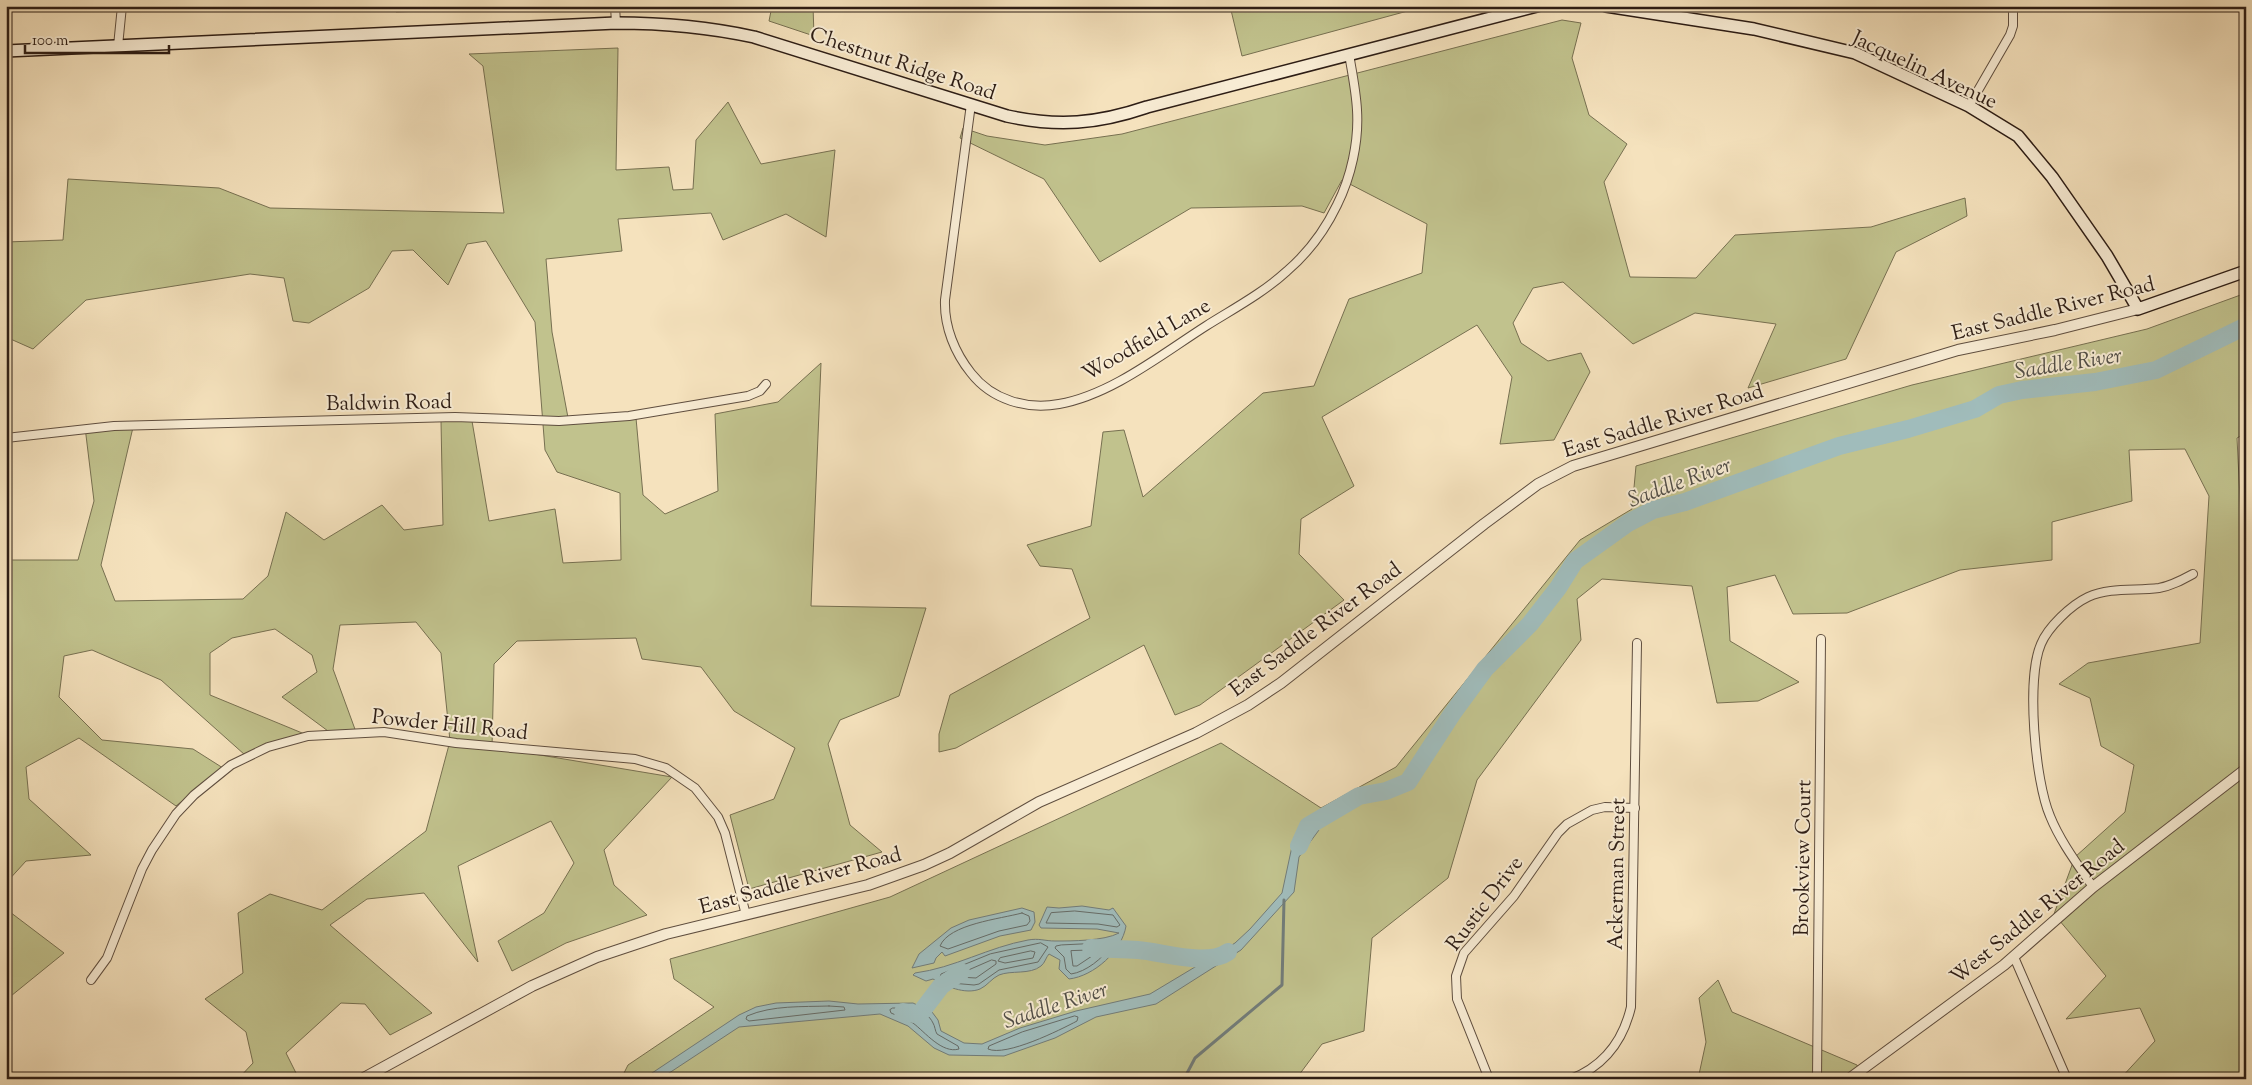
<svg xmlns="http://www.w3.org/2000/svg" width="2252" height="1085" font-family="'Sorts Mill Goudy',serif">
  <rect width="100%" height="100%" fill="#f5e2bd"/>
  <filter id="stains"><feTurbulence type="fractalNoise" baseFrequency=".004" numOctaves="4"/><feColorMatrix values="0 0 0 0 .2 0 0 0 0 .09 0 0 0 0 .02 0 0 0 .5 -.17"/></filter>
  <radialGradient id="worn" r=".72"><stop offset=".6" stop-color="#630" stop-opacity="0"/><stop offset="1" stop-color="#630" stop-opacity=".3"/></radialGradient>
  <g fill="#c1c28d" stroke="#777051">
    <polygon points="396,6 475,6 474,9 396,12"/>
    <polygon points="772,6 813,6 814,36 769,21"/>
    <polygon points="1230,6 1426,6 1242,56"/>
    <polygon points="1562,20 1581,23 1572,58 1589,115 1627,144 1604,182 1630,277 1696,278 1735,235 1871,227 1965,198 1967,216 1896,252 1846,359 1748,388 1776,324 1695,313 1633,344 1563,282 1533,288 1513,323 1521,343 1548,361 1581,353 1590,372 1554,440 1500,444 1512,377 1477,325 1322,417 1354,486 1301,519 1299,554 1344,600 1200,705 1175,715 1144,645 956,748 939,752 939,734 950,695 1090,618 1072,569 1040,566 1027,545 1091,526 1103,432 1124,430 1143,497 1263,393 1314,386 1349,299 1422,273 1427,224 1342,180 1324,213 1302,206 1191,208 1100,262 1044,179 960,138 963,128 987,136 1045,145 1122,134"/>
    <polygon points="618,48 616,170 669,167 673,190 693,189 696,140 728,102 761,164 835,150 826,237 786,214 723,240 711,213 618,219 622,251 546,259 552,332 569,423 636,418 643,495 665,514 718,491 715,414 778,402 821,363 811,606 926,608 899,696 840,720 828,744 850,825 882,852 749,889 730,815 774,799 795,748 734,711 701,667 642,659 636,638 517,641 494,664 492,747 672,777 604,850 614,885 647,915 566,943 512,971 498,941 544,913 574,863 551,821 458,866 478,962 424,893 367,899 330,925 432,1013 390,1035 365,1004 341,1003 286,1053 299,1079 238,1079 253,1063 246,1032 205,999 243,973 238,913 270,894 322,910 426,831 450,741 441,653 416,622 340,625 333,669 356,732 328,731 282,697 317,672 312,655 275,629 232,638 210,653 210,695 307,735 245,755 161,680 92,650 64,656 59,697 102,740 193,749 223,768 176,806 79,738 26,767 29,799 91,855 26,861 6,883 6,560 78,560 94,501 85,427 134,423 101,565 115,601 243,599 268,576 286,512 324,540 382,505 404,530 443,525 441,421 472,421 489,521 555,509 563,563 621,560 620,493 557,472 545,450 535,322 486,241 467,244 448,285 413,250 392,251 369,288 309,323 293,321 284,278 250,274 86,300 33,349 6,337 6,242 63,240 68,179 219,188 270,208 504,213 483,66 469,54"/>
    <polygon points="2246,293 2246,433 2237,438 2241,518 2246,519 2246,1079 2120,1079 2155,1041 2140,1008 2066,1019 2106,976 2054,914 2075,857 2125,812 2134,765 2101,746 2090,698 2059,684 2088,663 2200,643 2209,496 2185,449 2129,450 2132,501 2052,522 2052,560 1960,570 1847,613 1793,614 1775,575 1727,587 1730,641 1799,682 1758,701 1717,703 1692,586 1602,579 1577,599 1581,640 1477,780 1448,878 1372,938 1364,1031 1322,1044 1296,1079 621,1079 628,1065 714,1007 674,979 670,959 890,897 1221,743 1321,808 1396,767 1580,540 1632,509 1636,466 1912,385 2147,329"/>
    <polygon points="6,909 64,953 6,1000"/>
    <polygon points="1718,980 1732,1012 1857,1065 1865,1079 1698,1079 1706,1042 1699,998"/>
  </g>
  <g fill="#a0bcbb" stroke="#727c79">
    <polygon points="1305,825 1319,830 1299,857 1294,892 1241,950 1156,1004 1096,1017 1055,1038 1004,1056 949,1055 934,1048 908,1026 880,1014 739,1027 660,1079 643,1079 739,1015 756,1007 776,1003 829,1001 858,1004 913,1003 932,1012 938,1020 941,1031 964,1043 982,1044 1020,1028 1076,1011 1150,994 1235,943 1250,929 1282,893 1294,837"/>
    <path d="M1082,906l27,4 4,-2 13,18c-4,25 -32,50 -57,53l-10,-10 1,-9 -11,-6c-3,3 -4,9 -8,12 -11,9 -30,4 -42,9 -7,3 -12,11 -19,14 -15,6 -35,-3 -47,-10l-7,2 -13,-6 2,-2c39,-5 74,-26 113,-33 11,-2 17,1 27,1 17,0 49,0 64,-8l-22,-4 -56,-1 -2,-3 8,-18 12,1z"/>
    <polygon points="1022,908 1034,912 1035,922 1031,930 1000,936 945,956 942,952 936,958 934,963 912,968 919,954 951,928 969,920"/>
  </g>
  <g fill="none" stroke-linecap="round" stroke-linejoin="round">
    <g stroke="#666c68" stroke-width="1">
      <polygon points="1075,911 1113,915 1120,925 1117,927 1098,924 1046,923 1051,913"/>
      <path d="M1022,913l7,3 1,5 -3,4 -28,6 -51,18 -8,-3c9,-22 60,-27 82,-33z"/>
      <polygon points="1041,943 1048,947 1038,962 999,970 979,984 974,985 951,983 940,977 941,974 990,954"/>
      <path d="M1109,943l2,3c-8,12 -25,26 -40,28l-5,-5 -2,-12 -9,-9 1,-2 5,-1z"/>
      <polygon points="1093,950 1096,951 1095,954 1077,966 1073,966 1071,951"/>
      <polygon points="1031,951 1035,952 1033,958 1005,963 998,961 1000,958"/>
      <polygon points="992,960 996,961 996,964 976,978 959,977 960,974"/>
      <path d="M829,1006l15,1 1,3 -96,11 -3,-2 1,-3c26,-11 55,-9 82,-10z"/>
      <path d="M893,1008c13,0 33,0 40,15 2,3 2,8 4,11l21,12 1,3c-17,5 -34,-17 -46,-26 -7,-4 -15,-7 -22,-10l-1,-3z"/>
      <path d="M1075,1016l3,1 -1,4c-17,9 -71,36 -89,28l1,-3 33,-14z"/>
    </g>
    <polyline stroke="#727c79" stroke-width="3" points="1184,1079 1195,1058 1282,985 1284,900"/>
    <g stroke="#a0bcbb" stroke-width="18">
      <polyline points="1299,846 1308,826 1359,796 1386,791 1408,782 1452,714 1485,669 1530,624 1558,588 1575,561 1628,523 1653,510 1685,502 1839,446 1908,429 1975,409 1999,395 2022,390 2095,382 2156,370 2246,326"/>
      <path d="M1091,948c16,1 31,1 47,2 25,2 69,17 90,2"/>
      <polyline points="903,1012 919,1015 941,986 961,972"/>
    </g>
    <g stroke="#5f4e3f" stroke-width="10">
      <g id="minor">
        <polyline points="615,6 616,23"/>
        <polyline points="118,46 122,6"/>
        <path d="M971,104l-26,196c-1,27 10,53 26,73 21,27 56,37 88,31 52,-9 103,-50 147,-78 27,-17 57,-33 81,-55 21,-18 38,-41 50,-66 14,-28 22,-63 20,-95 -1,-19 -5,-38 -8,-56"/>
        <polyline points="1969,106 2010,35 2013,26 2013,6"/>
        <polyline points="6,438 114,426 455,417 559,421 629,416 748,396 760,391 766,384"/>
        <path d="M2093,887c-15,-22 -33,-46 -43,-71 -15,-35 -24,-137 -9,-172 7,-17 30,-39 47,-47 22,-10 47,-6 71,-9 12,-2 23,-8 34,-14"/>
        <polyline points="2014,957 2067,1079"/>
        <polyline points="91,980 107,958 142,869 152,850 176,814 194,795 231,765 268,747 308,736 384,732 456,743 635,759 666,768 695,788 718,817 725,833 746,915"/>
        <polyline points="1489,1079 1457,999 1456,976 1464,953 1514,896 1558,833 1567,824 1592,810 1605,807 1635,808"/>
        <path d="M1571,1079c33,-13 52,-38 60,-72l6,-364"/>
        <polyline points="1817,1079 1821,639"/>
      </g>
    </g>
    <g stroke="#5f4e3f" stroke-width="12">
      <g id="tertiary">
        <polyline points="362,1079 532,986 597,957 666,934 868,885 924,865 950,853 1039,802 1196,733 1248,705 1281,683 1484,524 1538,484 1573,466 1958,350 2055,330 2138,309"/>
        <polyline points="1849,1079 2004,965 2093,887 2246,769"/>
      </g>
    </g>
    <g stroke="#2d1d15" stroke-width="14">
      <g id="secondary">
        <polyline points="1606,6 1754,29 1855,53 1969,106 2018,136 2052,177 2107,256 2138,309 2246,271"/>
        <path d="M6,51l610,-28c47,0 92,4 138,14l253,79c51,11 90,8 140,-9l390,-101"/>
      </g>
    </g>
    <use href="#minor" stroke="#f8ecd4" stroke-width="8"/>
    <use href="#tertiary" stroke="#f8ecd4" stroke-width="10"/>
    <use href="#secondary" stroke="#f8ecd4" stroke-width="11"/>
  </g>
  <g text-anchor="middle" stroke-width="4" stroke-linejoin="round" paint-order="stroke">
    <g font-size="21" fill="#2d1d15" stroke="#f8ecd4">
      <text transform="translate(903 63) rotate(18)" y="7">Chestnut Ridge Road</text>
      <text transform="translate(1925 69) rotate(25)" y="7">Jacquelin Avenue</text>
      <text transform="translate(2053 308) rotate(-14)" y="7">East Saddle River Road</text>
      <text transform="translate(1146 339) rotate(-30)" y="7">Woodfield Lane</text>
      <text transform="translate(389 402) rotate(-1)" y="7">Baldwin Road</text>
      <text transform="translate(1663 420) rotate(-17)" y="7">East Saddle River Road</text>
      <text transform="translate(1315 629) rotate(-37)" y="7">East Saddle River Road</text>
      <text transform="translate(450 724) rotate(6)" y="7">Powder Hill Road</text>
      <text transform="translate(1802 858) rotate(-89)" y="7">Brookview Court</text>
      <text transform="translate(1616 874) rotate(-89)" y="7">Ackerman Street</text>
      <text transform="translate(800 880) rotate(-15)" y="7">East Saddle River Road</text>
      <text transform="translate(1484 903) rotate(-53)" y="7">Rustic Drive</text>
      <text transform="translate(2037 911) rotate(-39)" y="7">West Saddle River Road</text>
    </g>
    <g font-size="22" font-style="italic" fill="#504d47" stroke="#f8ecd4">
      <text transform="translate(2068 362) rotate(-9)" y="8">Saddle River</text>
      <text transform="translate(1679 481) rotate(-20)" y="8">Saddle River</text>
      <text transform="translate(1055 1004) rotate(-18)" y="8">Saddle River</text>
    </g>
  </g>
  <rect width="2252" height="1085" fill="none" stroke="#f5e2bd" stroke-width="25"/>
  <rect x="8" y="8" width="2237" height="1070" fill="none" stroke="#2d1d15" stroke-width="2.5"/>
  <rect x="12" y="12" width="2227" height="1060" fill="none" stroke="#2d1d15"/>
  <path d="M25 45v8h144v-8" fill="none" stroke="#2d1d15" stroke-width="2.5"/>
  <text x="32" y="45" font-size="15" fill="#2d1d15" stroke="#f8ecd4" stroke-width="4" paint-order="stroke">100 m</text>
  <rect width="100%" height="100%" filter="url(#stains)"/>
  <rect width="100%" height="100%" fill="url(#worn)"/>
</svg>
